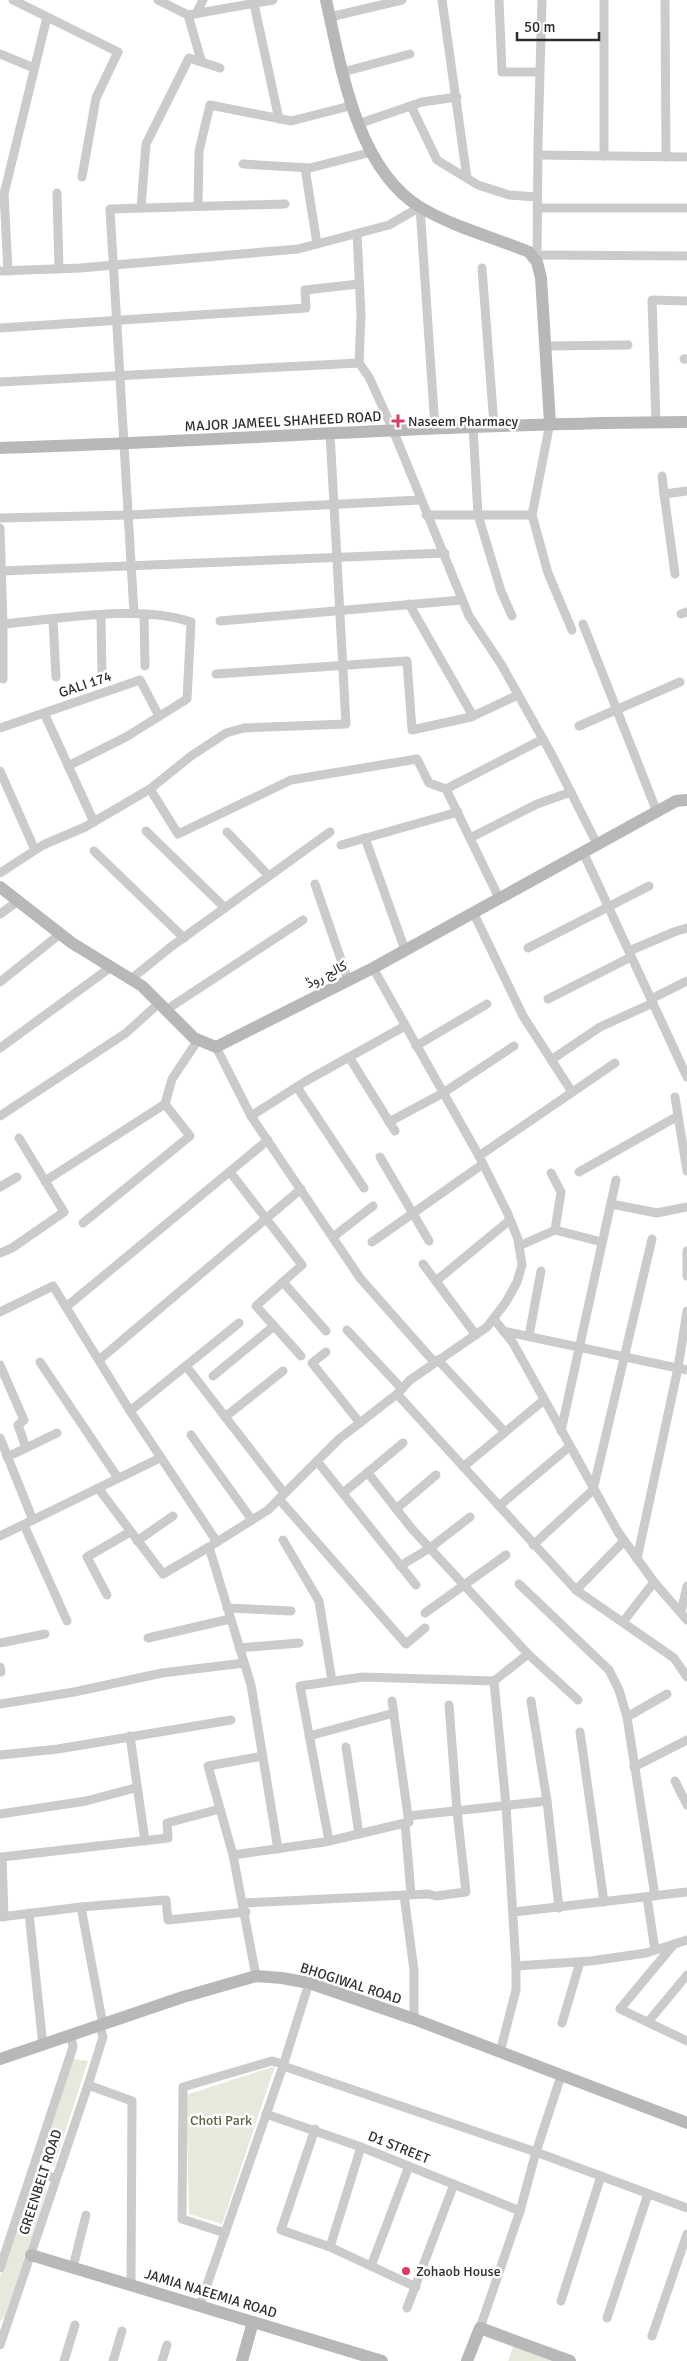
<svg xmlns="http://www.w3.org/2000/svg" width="687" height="2361" font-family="Signika,Vazirmatn,sans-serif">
  <rect width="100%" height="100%" fill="#fff"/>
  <g fill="#e6eadd">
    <polygon points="73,2059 88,2061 54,2166 40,2162"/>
    <polygon points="275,2066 222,2224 189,2214 186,2095"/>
    <polygon points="38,2181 44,2182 46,2186 46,2193 5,2316 0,2322 0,2277 30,2189"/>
    <polygon points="515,2342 570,2361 508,2361"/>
  </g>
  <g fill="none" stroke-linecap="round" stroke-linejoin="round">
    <g stroke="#cbcbcb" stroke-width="9">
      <polyline points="13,0 118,52 96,98 82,177"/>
      <polyline points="158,0 188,15 273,0"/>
      <polyline points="442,0 467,178"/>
      <polyline points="499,0 502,72 539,72"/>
      <polyline points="604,0 604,156"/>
      <polyline points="665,0 666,157"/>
      <polyline points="254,4 279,119"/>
      <polyline points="196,14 203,0"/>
      <polyline points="188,15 201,60"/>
      <polyline points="330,17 402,0"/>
      <polyline points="0,54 34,68"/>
      <polyline points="343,72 410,54"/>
      <polyline points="411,106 437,160 478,185 509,195 537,197"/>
      <polyline points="358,124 422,102 457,97"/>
      <polyline points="538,155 687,157"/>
      <polyline points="243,164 310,168 372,152"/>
      <polyline points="305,168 317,244"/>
      <polyline points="57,193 59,269"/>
      <polyline points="198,206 199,151 210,105 291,121 350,106"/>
      <polyline points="141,208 146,144 189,58 220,68"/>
      <polyline points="537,208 687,208"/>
      <polyline points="357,234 361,315 359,363"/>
      <polyline points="537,255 687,256"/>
      <polyline points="537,262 538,143 542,0"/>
      <polyline points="482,268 494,425"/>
      <polyline points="0,271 80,268 298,249 389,225 420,207 435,428"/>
      <polyline points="8,271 4,194 47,17"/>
      <polyline points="0,328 306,308 305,290 359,284"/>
      <polyline points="545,346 628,345"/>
      <polyline points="684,359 687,359"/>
      <polyline points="0,382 359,363 369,377 393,430 469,616 501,664 552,755 597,844"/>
      <polyline points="656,422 652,300 687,301"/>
      <polyline points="473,426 478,515 501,591 512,616"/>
      <polyline points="662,476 664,494 687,491"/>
      <polyline points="664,494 675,574"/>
      <polyline points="426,515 532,515 550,423"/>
      <polyline points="532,515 548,573 572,630"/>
      <polyline points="0,518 129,515 420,500"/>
      <path d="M0,528l3,96c56,-5 137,-20 188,-2l-4,77 -61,38 -58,29"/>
      <polyline points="2,571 445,553"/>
      <polyline points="409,604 473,716"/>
      <polyline points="134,613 110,209 285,204"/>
      <polyline points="144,614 145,666"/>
      <polyline points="681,614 687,612"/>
      <polyline points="101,616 102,676"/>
      <polyline points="53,620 56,677"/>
      <polyline points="220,621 462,600"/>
      <polyline points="583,624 657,812"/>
      <polyline points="216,674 407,661 412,730 471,717 518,695"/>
      <polyline points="3,679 3,624"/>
      <polyline points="44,713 94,822"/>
      <polyline points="579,726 680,682"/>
      <polyline points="0,728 140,680 159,716"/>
      <polyline points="0,771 35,850"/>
      <polyline points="150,789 178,834 291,780 417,759 429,783 446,789 543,739"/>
      <polyline points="446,789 499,898"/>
      <polyline points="146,831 225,908"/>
      <polyline points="227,832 269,876"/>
      <polyline points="365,838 405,950"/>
      <polyline points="470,838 537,804 571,792"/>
      <polyline points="341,845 458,812"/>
      <polyline points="94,851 184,938"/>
      <polyline points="583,852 687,1077"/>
      <polyline points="0,873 43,845 85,827 150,789 191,756 226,733 244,728 346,724 330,433"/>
      <polyline points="315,884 348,980"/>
      <polyline points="473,912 523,1016 572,1092"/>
      <polyline points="0,914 18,901"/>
      <polyline points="528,948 649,886"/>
      <polyline points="629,951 674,932 687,928"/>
      <polyline points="131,979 172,946 330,832"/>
      <polyline points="0,982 60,934"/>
      <polyline points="548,999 631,957"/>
      <polyline points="651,999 687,981"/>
      <polyline points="166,1010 303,920"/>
      <polyline points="405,1026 306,1081 251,1116 360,1278 435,1363"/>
      <polyline points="416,1046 487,1004"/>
      <polyline points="216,1047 251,1116"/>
      <polyline points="0,1048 111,967"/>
      <polyline points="349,1057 395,1131"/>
      <polyline points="551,1060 600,1027 653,1003"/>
      <polyline points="297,1087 364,1188"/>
      <polyline points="675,1097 687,1171"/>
      <polyline points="0,1116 126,1033 159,1003"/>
      <polyline points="389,1122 443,1093 514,1046"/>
      <polyline points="479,1156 615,1063"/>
      <polyline points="380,1157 429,1241"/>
      <polyline points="230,1172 302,1265 256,1306 301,1356"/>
      <polyline points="579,1172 678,1116"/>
      <polyline points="551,1173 561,1192 555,1230"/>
      <polyline points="45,1181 165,1104"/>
      <polyline points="0,1187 17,1177"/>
      <polyline points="611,1204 657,1213 687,1207"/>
      <polyline points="83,1223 190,1136 165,1104 172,1079 198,1040"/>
      <polyline points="333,1237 373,1206"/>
      <polyline points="372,1242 483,1164"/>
      <polyline points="519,1246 555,1230 602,1242"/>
      <polyline points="687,1251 687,1276"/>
      <polyline points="0,1253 12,1248 64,1212 19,1138"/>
      <polyline points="423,1264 476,1335"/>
      <polyline points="436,1281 510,1220"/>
      <polyline points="283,1282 326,1331"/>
      <polyline points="66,1307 268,1140"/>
      <polyline points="0,1312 53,1286 130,1411 217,1542"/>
      <polyline points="494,1319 513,1343 618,1532 654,1582 687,1620"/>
      <polyline points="347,1330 402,1389"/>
      <polyline points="503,1331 687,1370"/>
      <polyline points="529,1336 541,1271"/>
      <polyline points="326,1352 312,1363 360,1423"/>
      <polyline points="99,1360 301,1189"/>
      <polyline points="438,1360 505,1432"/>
      <polyline points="40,1362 118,1478"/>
      <polyline points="0,1365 24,1420 18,1425 26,1448 57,1433"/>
      <polyline points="186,1366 284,1493"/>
      <polyline points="213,1376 274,1326"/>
      <polyline points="397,1394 576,1590 674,1658 687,1677"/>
      <polyline points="130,1411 239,1323"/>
      <polyline points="225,1417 283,1371"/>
      <polyline points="561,1431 616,1180"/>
      <polyline points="191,1435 252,1520"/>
      <polyline points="0,1438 33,1520"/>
      <polyline points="7,1457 26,1448"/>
      <polyline points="317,1461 416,1585"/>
      <polyline points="463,1467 544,1400"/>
      <polyline points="368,1473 412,1529 528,1654"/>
      <polyline points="98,1488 163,1574 209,1547"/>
      <polyline points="343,1493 403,1443"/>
      <polyline points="279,1499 406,1644 425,1628"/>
      <polyline points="499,1506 569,1447"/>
      <polyline points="396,1509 436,1475"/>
      <polyline points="24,1525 67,1621"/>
      <polyline points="0,1536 160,1458"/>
      <polyline points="283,1540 319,1601 332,1681"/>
      <polyline points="137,1541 173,1516"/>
      <polyline points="533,1545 593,1490 652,1239"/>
      <polyline points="637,1559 678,1368 687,1311"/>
      <polyline points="400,1566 430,1548 470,1517"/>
      <polyline points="519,1584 609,1670 619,1690 627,1717 655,1896"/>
      <polyline points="576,1590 624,1541"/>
      <polyline points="107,1595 87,1557 130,1532"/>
      <polyline points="227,1608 291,1611"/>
      <polyline points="681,1612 687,1586"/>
      <polyline points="425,1613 506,1555"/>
      <polyline points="623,1622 654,1582"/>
      <polyline points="148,1638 230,1619"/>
      <polyline points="0,1643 45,1634"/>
      <polyline points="239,1648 299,1643"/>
      <polyline points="0,1667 1,1672"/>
      <polyline points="392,1701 408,1816"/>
      <polyline points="531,1701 547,1801 559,1908"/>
      <polyline points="0,1704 74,1692 162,1673 244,1663"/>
      <polyline points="627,1717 667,1694"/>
      <polyline points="580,1732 604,1902"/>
      <polyline points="130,1736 145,1841"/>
      <polyline points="309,1736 394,1713"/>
      <polyline points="346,1747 359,1834"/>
      <polyline points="0,1755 58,1749 231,1720"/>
      <polyline points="634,1767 687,1740"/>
      <polyline points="675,1781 687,1805"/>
      <polyline points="0,1814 86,1801 135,1788"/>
      <polyline points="405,1823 411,1894"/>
      <polyline points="329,1841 300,1686 363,1677 494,1681"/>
      <polyline points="278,1849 251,1685 209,1547 268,1510 339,1439 397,1394 410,1380 487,1327 506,1302 517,1282 522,1265 518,1239 507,1212 479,1156 373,968"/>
      <polyline points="233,1855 325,1842 409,1822 408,1816 547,1801"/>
      <polyline points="404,1895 414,1970 414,2019"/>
      <polyline points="647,1897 655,1950"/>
      <polyline points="244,1903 428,1894 436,1896 466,1892 457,1811 449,1705"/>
      <polyline points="81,1907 103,2025"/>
      <polyline points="514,1912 687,1892"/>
      <polyline points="29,1913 43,2046"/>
      <polyline points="0,1917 81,1907 166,1900 168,1920 246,1912"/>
      <polyline points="4,1917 2,1857 168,1838 167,1823 220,1809"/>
      <polyline points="674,1944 620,2009 687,2041"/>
      <polyline points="516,1966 591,1961 646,1953 687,1940"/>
      <polyline points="256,1976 233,1855 208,1766 263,1756"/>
      <polyline points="309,1983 283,2066 536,2152 520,2211 480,2328"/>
      <polyline points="648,2022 687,1975"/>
      <polyline points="562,2023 580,1962"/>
      <polyline points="500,2052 516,1990 516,1966 506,1805 494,1681 528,1654 578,1700"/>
      <polyline points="561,2076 536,2152 687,2208"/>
      <polyline points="88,2085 132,2101 131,2284"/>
      <polyline points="266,2114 361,2147 520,2211"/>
      <polyline points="315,2129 281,2230 330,2247 416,2287"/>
      <polyline points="34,2171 55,2178"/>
      <polyline points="225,2233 182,2219 183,2087 272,2061 283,2064"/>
      <polyline points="330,2247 361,2147"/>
      <polyline points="371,2266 409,2166"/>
      <polyline points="73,2267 86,2215"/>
      <polyline points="0,2268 73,2047 71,2037"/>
      <polyline points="561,2301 601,2176"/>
      <polyline points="200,2305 283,2066"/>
      <polyline points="407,2308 454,2184"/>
      <polyline points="607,2318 648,2194"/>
      <polyline points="652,2336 687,2234"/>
      <polyline points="0,2345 88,2085 103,2037 100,2026"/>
      <polyline points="64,2361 75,2325"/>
      <polyline points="113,2361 122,2331"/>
      <polyline points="162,2361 167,2345"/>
    </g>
    <g stroke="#b8b8b8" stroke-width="12">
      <path d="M326,0c15,66 30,168 94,207 33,20 73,30 109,45l8,10 4,16 9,145"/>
      <path d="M0,448c229,-7 458,-25 687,-26"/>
      <polyline points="0,887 72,943 142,986 194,1038 216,1047 373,968 676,801 687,800"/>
      <polyline points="0,2059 183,1997 256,1976 282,1978 309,1983 414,2019 687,2123"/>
      <polyline points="31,2255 382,2361"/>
      <polyline points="242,2361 253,2322"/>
      <polyline points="467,2361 480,2328 570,2361"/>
    </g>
  </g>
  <g fill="#d83d63" stroke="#fff" stroke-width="2">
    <path d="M395.5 413.5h5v5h5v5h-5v5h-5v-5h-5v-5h5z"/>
    <circle cx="406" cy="2271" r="5"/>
  </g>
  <g text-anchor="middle" stroke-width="5" stroke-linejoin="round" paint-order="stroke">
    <g font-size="14" fill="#2e2e2e" stroke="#fff">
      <text transform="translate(283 421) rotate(-3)" y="5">MAJOR JAMEEL SHAHEED ROAD</text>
      <text transform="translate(85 684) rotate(-19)" y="5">GALI 174</text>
      <text transform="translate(326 974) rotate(-27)" y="5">کالج روڈ</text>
      <text transform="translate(351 1983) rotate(18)" y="5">BHOGIWAL ROAD</text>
      <text transform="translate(399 2147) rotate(22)" y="5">D1 STREET</text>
      <text transform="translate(40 2182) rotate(-72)" y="5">GREENBELT ROAD</text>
      <text transform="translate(211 2293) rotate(17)" y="5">JAMIA NAEEMIA ROAD</text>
    </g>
    <g font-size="14" fill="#2e2e2e" stroke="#fff" text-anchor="start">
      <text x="408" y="426">Naseem Pharmacy</text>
      <text x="416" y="2276">Zohaob House</text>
    </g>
    <g font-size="14" fill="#58663f" stroke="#fff">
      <text x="221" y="2125">Choti Park</text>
    </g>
  </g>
  <path d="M517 32v8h82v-8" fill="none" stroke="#2e2e2e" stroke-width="2.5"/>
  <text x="524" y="32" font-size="15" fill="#2e2e2e" stroke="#ffffff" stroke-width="4" paint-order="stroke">50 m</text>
</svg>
